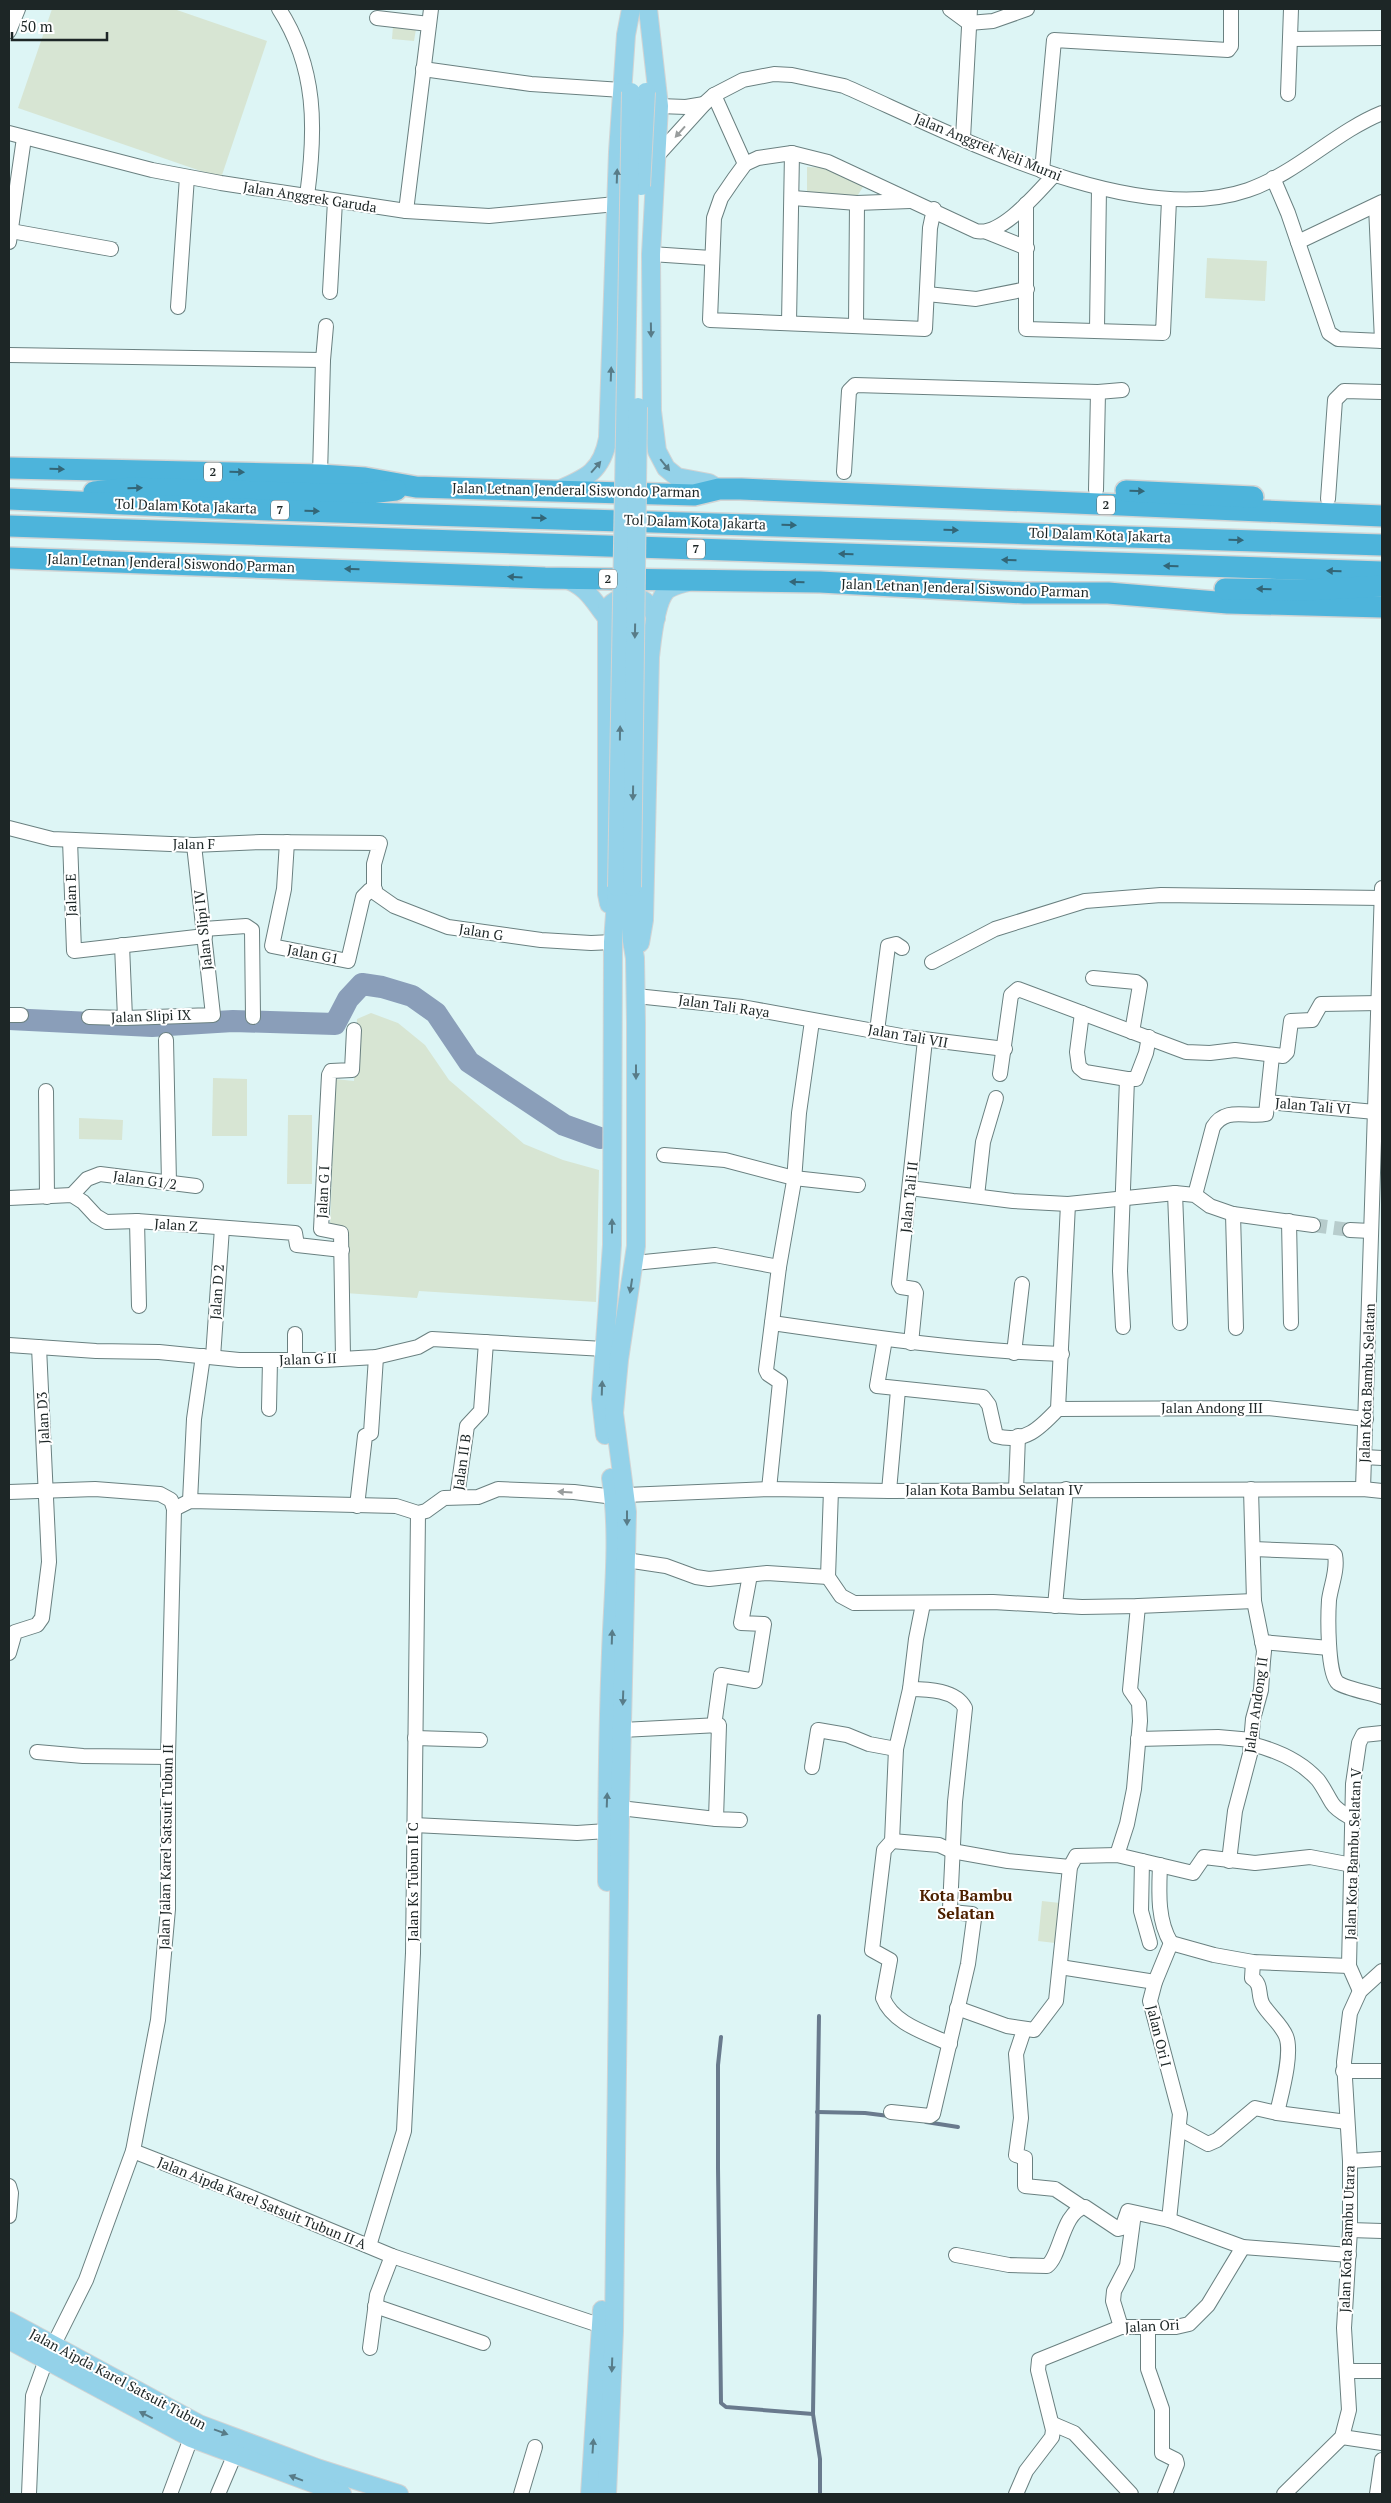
<svg xmlns="http://www.w3.org/2000/svg" width="1391" height="2503" font-family="'PT Serif',serif">
  <rect width="100%" height="100%" fill="#ddf5f5"/>
  <g fill="#d7e5d3">
    <polygon points="52,9 174,9 267,41 221,178 18,108"/>
    <polygon points="393,26 416,29 414,41 392,39"/>
    <polygon points="807,167 837,168 866,182 856,198 807,194"/>
    <polygon points="1207,258 1267,261 1265,301 1205,298"/>
    <polygon points="371,1013 398,1023 425,1045 449,1080 524,1144 563,1160 599,1170 596,1302 419,1291 417,1298 345,1293 348,1228 330,1228 335,1079 354,1081 357,1019"/>
    <polygon points="213,1078 247,1079 247,1136 212,1136"/>
    <polygon points="288,1115 312,1115 312,1184 287,1184"/>
    <polygon points="79,1118 123,1120 122,1140 79,1139"/>
    <polygon points="1042,1901 1060,1903 1055,1943 1038,1941"/>
  </g>
  <g fill="none" stroke-linecap="round" stroke-linejoin="round">
    <g stroke="#697a8d" stroke-width="4">
      <polyline points="819,2016 813,2414 820,2459 820,2494"/>
      <polyline points="721,2037 718,2065 718,2168 721,2403 726,2407 813,2414"/>
      <polyline points="817,2112 865,2113 889,2116"/>
      <polyline points="926,2122 958,2127"/>
    </g>
    <polyline stroke="#8a9eb9" stroke-width="22" points="9,1019 152,1026 233,1021 335,1024 348,999 362,984 382,987 412,996 436,1013 469,1062 564,1125 600,1138"/>
    <polyline stroke="#b7cccc" stroke-width="14" stroke-dasharray="14 7" stroke-linecap="butt" points="1313,1225 1350,1230"/>
    <g stroke="#6a8080" stroke-width="16">
      <g id="minor">
        <path d="M279,9c38,59 37,120 28,187"/>
        <polyline points="950,9 969,23 993,21 1027,9"/>
        <polyline points="377,18 429,24"/>
        <polyline points="9,31 18,9"/>
        <polyline points="1290,39 1382,38"/>
        <polyline points="423,69 531,84 622,90"/>
        <polyline points="1288,94 1291,9"/>
        <polyline points="714,95 745,164"/>
        <polyline points="659,106 686,107 704,104"/>
        <polyline points="9,133 152,170 221,183 406,211 489,216 616,204"/>
        <polyline points="963,138 970,9"/>
        <path d="M655,158l49,-54 10,-9 29,-15 31,-6 18,1 52,11c107,47 288,144 404,104 49,-17 87,-58 134,-77"/>
        <polyline points="1042,171 1054,40 1228,50 1231,46 1231,9"/>
        <polyline points="1273,178 1288,213 1329,333 1338,339 1382,341"/>
        <polyline points="793,198 857,203 910,201"/>
        <polyline points="1026,204 1026,329 1163,333 1169,200"/>
        <polyline points="1376,206 1382,341"/>
        <path d="M934,209l-4,19 -5,101 -215,-9 4,-102 7,-20 13,-19 11,-15 13,-6 34,-5 36,9 148,69c25,6 62,-39 78,-56"/>
        <polyline points="406,211 431,9"/>
        <polyline points="11,231 111,249"/>
        <polyline points="987,232 1027,248"/>
        <polyline points="9,242 24,138"/>
        <polyline points="1298,242 1382,202"/>
        <polyline points="651,254 711,258"/>
        <polyline points="330,292 335,201"/>
        <polyline points="927,294 976,299 1027,289"/>
        <polyline points="178,307 187,177"/>
        <polyline points="789,323 792,153"/>
        <polyline points="856,325 857,203"/>
        <polyline points="1097,329 1099,188"/>
        <polyline points="9,355 323,360"/>
        <polyline points="844,472 849,391 855,385 1098,392"/>
        <polyline points="320,475 323,360 326,326"/>
        <polyline points="1096,490 1098,392 1122,390"/>
        <polyline points="1328,499 1335,400 1344,391 1382,392"/>
        <polyline points="9,828 52,839 194,845 261,842 380,843 374,864 374,892 394,906 448,927 541,940 591,943 613,942"/>
        <polyline points="70,840 74,951 205,936"/>
        <polyline points="287,842 284,889 272,946 348,961 363,897 370,890 375,889"/>
        <polyline points="204,929 246,926 252,930 253,1017"/>
        <polyline points="122,945 125,1018"/>
        <polyline points="932,962 995,929 1085,901 1161,895 1382,898"/>
        <polyline points="1093,978 1136,982 1140,985 1132,1032"/>
        <polyline points="636,996 742,1007 907,1037 1005,1049"/>
        <polyline points="1082,1013 1077,1052 1079,1067 1085,1072 1127,1079"/>
        <polyline points="9,1015 21,1015"/>
        <polyline points="89,1017 125,1018 213,1015 194,845"/>
        <polyline points="877,1031 888,946 896,944 902,948"/>
        <polyline points="166,1040 169,1183"/>
        <polyline points="1000,1074 1011,995 1018,989 1186,1052 1210,1053 1235,1050 1283,1056 1287,1052 1291,1021 1312,1020 1321,1004 1379,1003"/>
        <polyline points="46,1091 47,1197"/>
        <polyline points="1268,1102 1375,1112"/>
        <polyline points="664,1155 725,1160 794,1178 858,1185"/>
        <polyline points="910,1188 1013,1201 1068,1204 1175,1193 1195,1195 1210,1206 1233,1214 1313,1225"/>
        <polyline points="1175,1193 1180,1323"/>
        <polyline points="72,1195 87,1179 100,1174 196,1186"/>
        <path d="M1195,1195l18,-68c13,-21 34,-9 53,-13l6,-58"/>
        <polyline points="977,1196 983,1142 996,1098"/>
        <polyline points="9,1198 72,1195 83,1202 96,1216 106,1222 137,1221 295,1233 297,1245 342,1250"/>
        <polyline points="1233,1214 1236,1328"/>
        <polyline points="137,1221 139,1306"/>
        <polyline points="1289,1221 1291,1323"/>
        <polyline points="1350,1230 1371,1231"/>
        <polyline points="634,1263 715,1255 779,1267"/>
        <path d="M772,1323c97,14 193,28 290,31"/>
        <polyline points="1123,1327 1120,1271 1127,1079 1136,1079 1146,1053 1149,1037"/>
        <path d="M885,1339l-8,47 106,11 6,8 7,31c29,8 44,-8 62,-27l10,-205"/>
        <polyline points="911,1343 916,1293 914,1289 901,1287 899,1283 925,1040"/>
        <polyline points="9,1345 96,1351 159,1352 239,1360 324,1360 376,1357 418,1347 432,1339 604,1349"/>
        <polyline points="1014,1353 1022,1284"/>
        <polyline points="213,1357 222,1228"/>
        <polyline points="343,1358 341,1233 321,1229 329,1075 331,1071 352,1070 354,1030"/>
        <polyline points="295,1359 295,1334"/>
        <polyline points="269,1409 270,1360"/>
        <polyline points="1058,1409 1268,1408 1366,1419"/>
        <polyline points="1364,1457 1382,1458"/>
        <polyline points="769,1489 780,1382 768,1374 766,1370 779,1267 794,1181 799,1113 812,1021"/>
        <polyline points="1363,1489 1382,888"/>
        <polyline points="831,1490 828,1577 841,1596 854,1603 993,1602 1082,1607 1138,1606 1254,1601"/>
        <polyline points="1016,1490 1018,1436"/>
        <polyline points="889,1491 898,1390"/>
        <polyline points="9,1492 95,1489 160,1494 171,1500 174,1509 168,1757 168,1909 158,2020 133,2151 86,2280 46,2360 33,2396 29,2494"/>
        <polyline points="626,1495 769,1489 889,1491 1363,1489 1382,1491"/>
        <polyline points="457,1497 467,1426 481,1411 486,1342"/>
        <polyline points="190,1501 194,1419 203,1356"/>
        <polyline points="357,1506 365,1436 371,1433 376,1357"/>
        <polyline points="174,1509 190,1501 396,1506 418,1513 426,1511 444,1498 478,1497 498,1489 574,1492 614,1497"/>
        <path d="M1253,1549l79,3 3,3c3,15 -4,30 -6,45 -1,15 -2,74 9,83 9,6 33,10 44,14"/>
        <polyline points="626,1560 666,1566 696,1577 709,1579 767,1573 828,1577"/>
        <path d="M923,1604l-7,35 -6,50 -14,60 -4,92 -8,9 -12,100 18,10 -7,38c10,26 44,35 67,46"/>
        <polyline points="1055,1606 1066,1489"/>
        <polyline points="1262,1642 1329,1648"/>
        <polyline points="9,1653 15,1632 37,1625 42,1618 49,1562 39,1347"/>
        <polyline points="714,1726 721,1675 755,1681 764,1624 741,1623 750,1575"/>
        <polyline points="622,1730 719,1725 716,1819 740,1820"/>
        <polyline points="415,1738 480,1740"/>
        <polyline points="1138,1739 1218,1737 1252,1740"/>
        <path d="M1251,1744c25,6 49,16 67,36 6,8 9,15 14,23 4,7 14,12 21,16"/>
        <polyline points="37,1752 83,1756 168,1757"/>
        <polyline points="812,1767 818,1730 847,1735 869,1744 896,1749"/>
        <polyline points="620,1808 716,1819"/>
        <polyline points="414,1825 577,1833 607,1831"/>
        <polyline points="892,1841 939,1845 952,1851 1008,1861 1070,1867"/>
        <polyline points="1117,1855 1127,1824 1134,1789 1140,1721 1139,1703 1130,1690 1138,1606"/>
        <polyline points="1142,1861 1141,1911 1150,1943"/>
        <polyline points="1229,1861 1235,1811 1250,1754 1253,1719 1261,1690 1263,1661 1264,1651 1254,1601 1251,1489"/>
        <path d="M1160,1865c-1,26 -3,55 11,78"/>
        <polyline points="1171,1943 1214,1955 1253,1962 1349,1966"/>
        <path d="M1253,1962l-1,16c11,7 5,17 11,27 7,11 18,19 23,31 7,17 -5,59 -9,77"/>
        <polyline points="1060,1967 1155,1982"/>
        <polyline points="1360,1991 1349,1966 1353,1784 1359,1743 1363,1735 1382,1733"/>
        <polyline points="957,2008 1007,2026 1034,2030 1056,2001 1070,1867 1076,1856 1117,1855 1193,1873 1204,1857 1255,1863 1310,1857 1352,1865"/>
        <polyline points="1024,2030 1016,2054 1021,2118 1016,2155 1025,2158 1025,2186 1055,2189 1082,2207"/>
        <polyline points="1343,2071 1382,2071"/>
        <path d="M891,2112l39,4 3,-2 35,-150 6,-45 -2,-5 -21,-2 -1,-4 5,-106 10,-94c-9,-18 -37,-19 -55,-19"/>
        <polyline points="1180,2129 1208,2144 1217,2140 1255,2108 1277,2113 1347,2122"/>
        <polyline points="133,2151 248,2196 392,2256 602,2326"/>
        <polyline points="1350,2161 1382,2159"/>
        <polyline points="9,2186 11,2193 9,2216"/>
        <polyline points="1169,2220 1180,2114 1150,2001 1155,1982 1171,1943"/>
        <polyline points="1350,2230 1382,2231"/>
        <polyline points="369,2246 404,2131 413,1953 418,1513"/>
        <path d="M956,2255l53,10 38,1c14,-10 15,-54 38,-59l33,22 4,-1 6,-17 41,9 74,27 106,8"/>
        <polyline points="375,2306 483,2343"/>
        <polyline points="1121,2327 1113,2301 1114,2291 1127,2266 1134,2213"/>
        <polyline points="1148,2328 1148,2369 1162,2409 1162,2453 1176,2460 1177,2464 1165,2494"/>
        <polyline points="370,2348 377,2295 392,2256"/>
        <polyline points="1348,2371 1382,2371"/>
        <polyline points="1053,2424 1074,2433 1131,2494"/>
        <polyline points="1342,2437 1382,2443"/>
        <polyline points="170,2494 191,2438"/>
        <polyline points="218,2494 235,2454"/>
        <polyline points="521,2494 535,2447"/>
        <polyline points="1016,2494 1026,2471 1052,2437 1053,2430 1038,2370 1039,2360 1121,2327 1176,2327 1189,2324 1208,2305 1243,2247"/>
        <polyline points="1284,2494 1342,2437 1349,2410 1344,2328 1350,2230 1350,2161 1344,2062 1350,2013 1360,1991 1382,1971"/>
        <polyline points="1377,2494 1382,2460"/>
      </g>
    </g>
    <g stroke="#d2d4d4" stroke-width="20">
      <g id="major">
        <polyline points="648,9 659,106 651,254 652,411 657,451 666,468 677,477 709,483 719,489"/>
        <path d="M558,490c29,-12 44,-19 50,-52l10,-286 8,-117 5,-26"/>
        <path d="M565,579c22,7 29,23 42,39"/>
        <path d="M609,904l-2,-10v-286c18,-19 40,-14 49,10"/>
        <path d="M640,943l4,-23 6,-263c2,-17 5,-54 16,-66 5,-5 15,-7 22,-9"/>
        <polyline points="605,1435 601,1399 612,1245 613,942 617,887"/>
        <path d="M607,1882c0,-77 1,-153 4,-229 2,-57 9,-118 0,-175"/>
        <polyline points="9,2321 199,2424 317,2468 399,2494"/>
        <polyline points="9,2340 191,2438 342,2494"/>
        <polyline points="590,2494 602,2310"/>
        <polyline points="607,2494 614,2331 620,1808 627,1512 614,1413 619,1360 636,1246 636,1023 635,958 632,941 632,887"/>
      </g>
    </g>
    <g stroke="#d2d4d4" stroke-width="24">
      <g id="highway">
        <polyline points="9,468 320,475 365,478 416,487 694,495 719,489 741,489 1382,516"/>
        <polyline points="1126,491 1253,497"/>
        <polyline points="94,492 132,488 324,494 361,494 396,490"/>
        <polyline points="9,499 238,509 1382,545"/>
        <polyline points="9,526 1382,572"/>
        <polyline points="9,558 545,578 820,582 1024,593 1108,593 1228,603 1382,607"/>
        <polyline points="1225,589 1308,590 1382,586"/>
      </g>
    </g>
    <use href="#minor" stroke="#fff" stroke-width="14"/>
    <use href="#major" stroke="#94d2e9" stroke-width="18"/>
    <use href="#highway" stroke="#4db4db" stroke-width="21"/>
    <g stroke="#d2d4d4" stroke-width="20" stroke-linecap="butt">
      <g id="major-bridge">
        <polyline points="641,186 646,92"/>
        <polyline points="617,887 631,92"/>
        <polyline points="632,887 638,407"/>
      </g>
    </g>
    <use href="#major-bridge" stroke="#94d2e9" stroke-width="18"/>
  </g>
  <defs><path id="oneway-solid" d="M-6-.8H1V-3.2L6.5 0L1 3.2V.8H-6Z" transform="scale(1.25)"/></defs>
  <g fill="#999d9d">
    <use href="#oneway-solid" transform="translate(680 132) rotate(132)"/>
    <use href="#oneway-solid" transform="translate(565 1492) rotate(-176)"/>
  </g>
  <g fill="#587c88">
    <use href="#oneway-solid" transform="translate(617 176) rotate(-88)"/>
    <use href="#oneway-solid" transform="translate(651 330) rotate(89)"/>
    <use href="#oneway-solid" transform="translate(611 374) rotate(-88)"/>
    <use href="#oneway-solid" transform="translate(665 465) rotate(51)"/>
    <use href="#oneway-solid" transform="translate(596 467) rotate(-49)"/>
    <use href="#oneway-solid" transform="translate(635 631) rotate(91)"/>
    <use href="#oneway-solid" transform="translate(620 733) rotate(-89)"/>
    <use href="#oneway-solid" transform="translate(633 793) rotate(91)"/>
    <use href="#oneway-solid" transform="translate(636 1072) rotate(90)"/>
    <use href="#oneway-solid" transform="translate(612 1226) rotate(-90)"/>
    <use href="#oneway-solid" transform="translate(631 1286) rotate(99)"/>
    <use href="#oneway-solid" transform="translate(602 1388) rotate(-88)"/>
    <use href="#oneway-solid" transform="translate(627 1518) rotate(90)"/>
    <use href="#oneway-solid" transform="translate(612 1637) rotate(-88)"/>
    <use href="#oneway-solid" transform="translate(623 1698) rotate(92)"/>
    <use href="#oneway-solid" transform="translate(607 1800) rotate(-88)"/>
    <use href="#oneway-solid" transform="translate(612 2365) rotate(92)"/>
    <use href="#oneway-solid" transform="translate(146 2415) rotate(-153)"/>
    <use href="#oneway-solid" transform="translate(221 2432) rotate(20)"/>
    <use href="#oneway-solid" transform="translate(593 2446) rotate(-86)"/>
    <use href="#oneway-solid" transform="translate(296 2478) rotate(-159)"/>
  </g>
  <g fill="#367">
    <use href="#oneway-solid" transform="translate(57 469) rotate(1)"/>
    <use href="#oneway-solid" transform="translate(237 472) rotate(1)"/>
    <use href="#oneway-solid" transform="translate(135 488) rotate(-1)"/>
    <use href="#oneway-solid" transform="translate(1137 491) rotate(2)"/>
    <use href="#oneway-solid" transform="translate(312 511) rotate(2)"/>
    <use href="#oneway-solid" transform="translate(539 518) rotate(1)"/>
    <use href="#oneway-solid" transform="translate(789 525) rotate(2)"/>
    <use href="#oneway-solid" transform="translate(951 530) rotate(2)"/>
    <use href="#oneway-solid" transform="translate(1236 540) rotate(2)"/>
    <use href="#oneway-solid" transform="translate(846 554) rotate(-178)"/>
    <use href="#oneway-solid" transform="translate(1009 560) rotate(-178)"/>
    <use href="#oneway-solid" transform="translate(1171 566) rotate(-178)"/>
    <use href="#oneway-solid" transform="translate(352 569) rotate(-178)"/>
    <use href="#oneway-solid" transform="translate(1334 571) rotate(-178)"/>
    <use href="#oneway-solid" transform="translate(515 577) rotate(-177)"/>
    <use href="#oneway-solid" transform="translate(797 582) rotate(-178)"/>
    <use href="#oneway-solid" transform="translate(1264 589) rotate(-179)"/>
  </g>
  <g text-anchor="middle" stroke-width="4" stroke-linejoin="round" paint-order="stroke">
    <g fill="#fff" stroke="#616767" stroke-width="1">
      <rect x="204" y="462.5" width="18" height="19" rx="4"/>
      <rect x="1097" y="495.5" width="18" height="19" rx="4"/>
      <rect x="271" y="500.5" width="18" height="19" rx="4"/>
      <rect x="687" y="539.5" width="18" height="19" rx="4"/>
      <rect x="599" y="569.5" width="18" height="19" rx="4"/>
    </g>
    <g font-size="12" font-weight="bold" fill="#1d2626">
      <text x="213" y="476">2</text>
      <text x="1106" y="509">2</text>
      <text x="280" y="514">7</text>
      <text x="696" y="553">7</text>
      <text x="608" y="583">2</text>
    </g>
    <g font-size="14" fill="#1d2626" stroke="#fff">
      <text transform="translate(988 147) rotate(22)" y="5">Jalan Anggrek Neli Murni</text>
      <text transform="translate(310 197) rotate(9)" y="5">Jalan Anggrek Garuda</text>
      <text transform="translate(576 490) rotate(1)" y="5">Jalan Letnan Jenderal Siswondo Parman</text>
      <text transform="translate(186 506) rotate(2)" y="5">Tol Dalam Kota Jakarta</text>
      <text transform="translate(695 522) rotate(2)" y="5">Tol Dalam Kota Jakarta</text>
      <text transform="translate(1100 535) rotate(2)" y="5">Tol Dalam Kota Jakarta</text>
      <text transform="translate(171 563) rotate(2)" y="5">Jalan Letnan Jenderal Siswondo Parman</text>
      <text transform="translate(965 588) rotate(2)" y="5">Jalan Letnan Jenderal Siswondo Parman</text>
      <text x="194" y="849">Jalan F</text>
      <text transform="translate(71 895) rotate(-91)" y="5">Jalan E</text>
      <text transform="translate(203 930) rotate(-96)" y="5">Jalan Slipi IV</text>
      <text transform="translate(481 932) rotate(9)" y="5">Jalan G</text>
      <text transform="translate(313 954) rotate(11)" y="5">Jalan G1</text>
      <text transform="translate(724 1006) rotate(8)" y="5">Jalan Tali Raya</text>
      <text transform="translate(151 1016) rotate(-2)" y="5">Jalan Slipi IX</text>
      <text transform="translate(908 1036) rotate(10)" y="5">Jalan Tali VII</text>
      <text transform="translate(1313 1106) rotate(5)" y="5">Jalan Tali VI</text>
      <text transform="translate(145 1180) rotate(8)" y="5">Jalan G1/2</text>
      <text transform="translate(323 1192) rotate(-87)" y="5">Jalan G I</text>
      <text transform="translate(909 1197) rotate(-84)" y="5">Jalan Tali II</text>
      <text transform="translate(176 1225) rotate(4)" y="5">Jalan Z</text>
      <text transform="translate(217 1292) rotate(-86)" y="5">Jalan D 2</text>
      <text transform="translate(308 1359) rotate(-2)" y="5">Jalan G II</text>
      <text transform="translate(1367 1383) rotate(-88)" y="5">Jalan Kota Bambu Selatan</text>
      <text x="1212" y="1413">Jalan Andong III</text>
      <text transform="translate(43 1418) rotate(-93)" y="5">Jalan D3</text>
      <text transform="translate(462 1462) rotate(-82)" y="5">Jalan II B</text>
      <text x="994" y="1495">Jalan Kota Bambu Selatan IV</text>
      <text transform="translate(1256 1705) rotate(-82)" y="5">Jalan Andong II</text>
      <text transform="translate(166 1847) rotate(-89)" y="5">Jalan Jalan Karel Satsuit Tubun II</text>
      <text transform="translate(1353 1854) rotate(-88)" y="5">Jalan Kota Bambu Selatan V</text>
      <text transform="translate(413 1882) rotate(-90)" y="5">Jalan Ks Tubun II C</text>
      <text transform="translate(1159 2036) rotate(76)" y="5">Jalan Ori I</text>
      <text transform="translate(262 2203) rotate(22)" y="5">Jalan Aipda Karel Satsuit Tubun II A</text>
      <text transform="translate(1347 2239) rotate(-88)" y="5">Jalan Kota Bambu Utara</text>
      <text transform="translate(1152 2326) rotate(-3)" y="5">Jalan Ori</text>
      <text transform="translate(118 2379) rotate(28)" y="5">Jalan Aipda Karel Satsuit Tubun</text>
    </g>
    <g font-size="16" font-weight="bold" fill="#4d2100" stroke="#fff">
      <text x="966" y="1901">Kota Bambu<tspan x="966" dy="18">Selatan</tspan></text>
    </g>
  </g>
  <rect width="1391" height="2503" fill="none" stroke="#1d2626" stroke-width="20"/>
  <path d="M12 32v8h95v-8" fill="none" stroke="#1d2626" stroke-width="2.5"/>
  <text x="20" y="32" font-size="15" fill="#1d2626" stroke="#ffffff" stroke-width="4" paint-order="stroke">50 m</text>
</svg>
